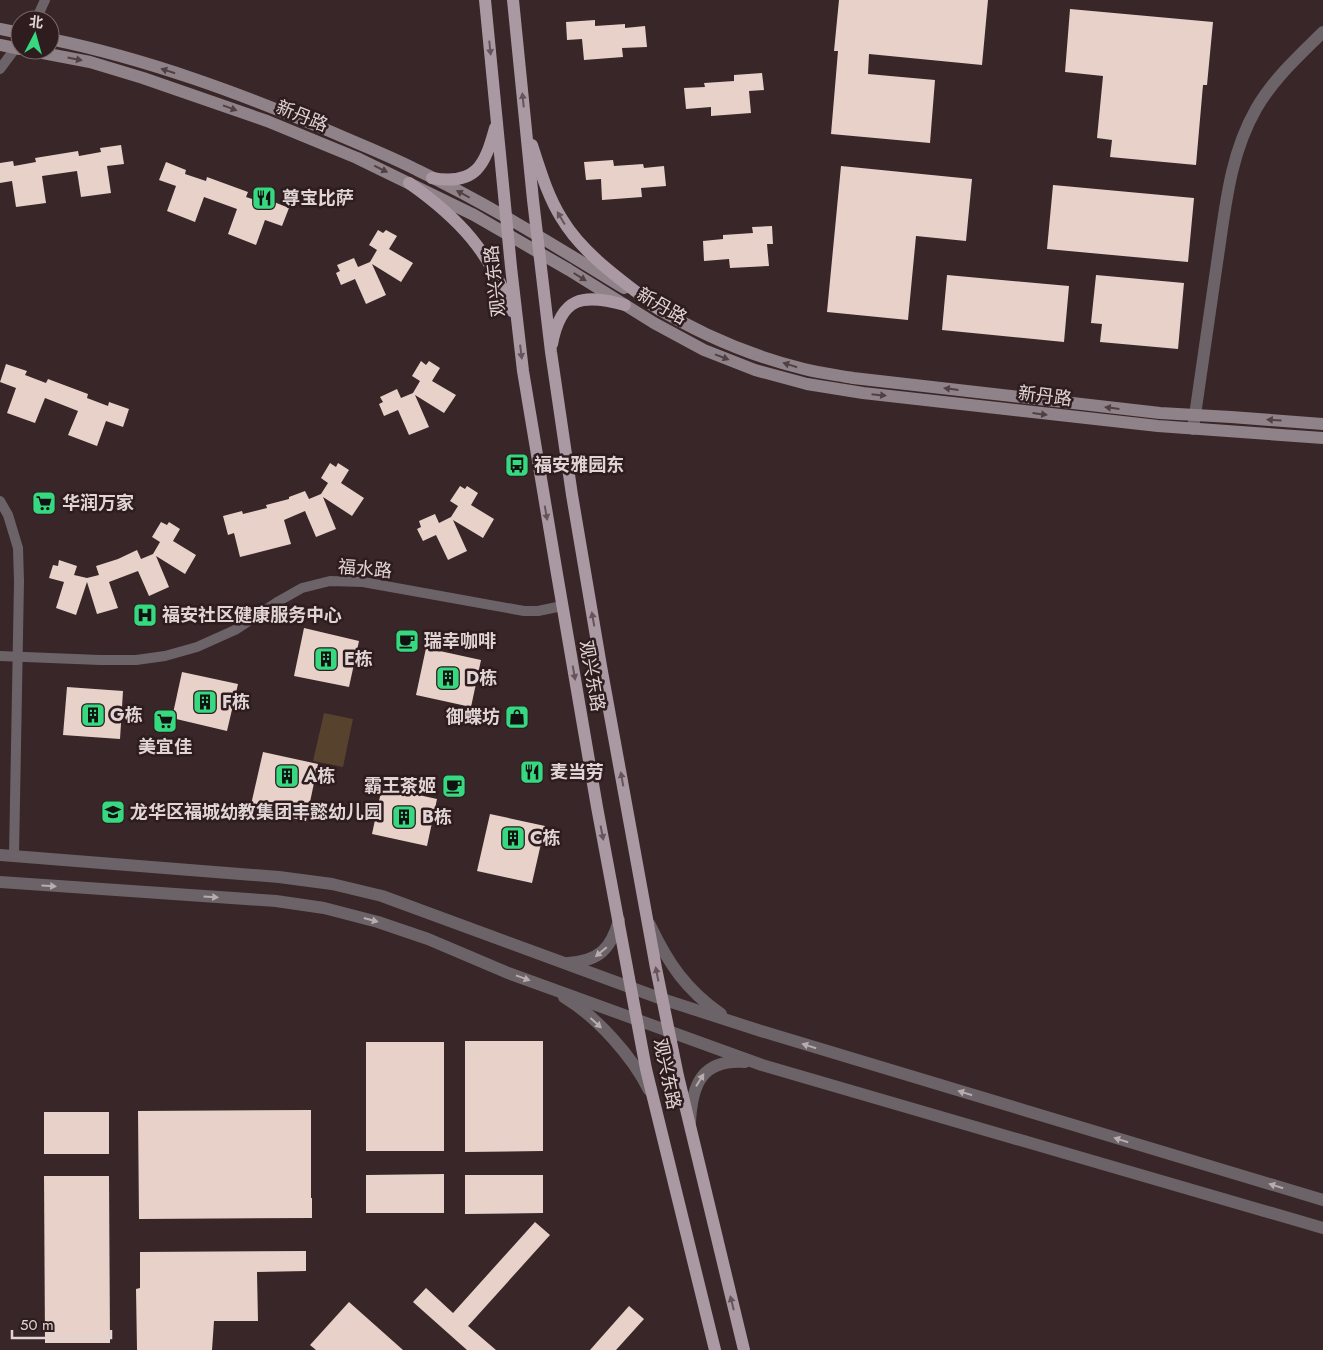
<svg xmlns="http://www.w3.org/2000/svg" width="1323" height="1350" font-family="Jost,'Noto Sans SC',sans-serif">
  <rect width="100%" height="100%" fill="#382628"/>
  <polygon fill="#56422d" points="324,713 353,719 343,767 313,761"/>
  <g fill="#e8d1c9">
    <polygon points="839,0 988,0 982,65 869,54 868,74 935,80 930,143 831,134 838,51 834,51"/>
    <polygon points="1070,9 1213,22 1207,85 1203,85 1196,165 1110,157 1112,140 1097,138 1103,76 1065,72"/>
    <polygon points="595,20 595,26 625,24 625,28 645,26 647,47 622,48 623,57 584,60 582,39 567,40 566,22"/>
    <polygon points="762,73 764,90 749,91 751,113 711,116 711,107 686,109 684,88 705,87 704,83 734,81 734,75"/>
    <polygon points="121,145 124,164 107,166 111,193 81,197 77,171 42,176 46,203 16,207 12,181 0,183 0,163 13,161 14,166 36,162 35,158 78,151 79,156 101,152 100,148"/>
    <polygon points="613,160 614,166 643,164 644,168 664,166 666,186 641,188 642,197 602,200 601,179 586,180 584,162"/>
    <polygon points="166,162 186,170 185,174 206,181 207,177 248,192 246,197 267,204 269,200 289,208 282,226 265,220 256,245 228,234 237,209 204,197 195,222 167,211 176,186 159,180"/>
    <polygon points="841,166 972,179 966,241 916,236 908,320 827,312"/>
    <polygon points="1053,185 1194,198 1188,262 1047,249"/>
    <polygon points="772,226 773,244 767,244 769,266 730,268 729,259 704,261 703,241 723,239 723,235 753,233 752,227"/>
    <polygon points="378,230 383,233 386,230 397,236 389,249 413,263 401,282 372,264 386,295 366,304 355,279 341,285 336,273 340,271 337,265 354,258 358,267 370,262 377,250 369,245"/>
    <polygon points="947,275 1069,286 1064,342 942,330"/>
    <polygon points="1096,275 1184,283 1178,349 1100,342 1102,324 1091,323"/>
    <polygon points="421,361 426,365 429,361 440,368 432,381 456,395 444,413 415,395 429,427 409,435 398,410 384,416 379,404 383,402 380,397 397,389 401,398 413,393 420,381 412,376"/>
    <polygon points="6,364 27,371 25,375 46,383 48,379 88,394 87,398 108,406 109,402 129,409 123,427 106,421 97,446 68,435 78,411 45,398 35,423 7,413 16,388 0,382"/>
    <polygon points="330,463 336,467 338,463 349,470 341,483 364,498 352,516 323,497 336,529 316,537 305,511 284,520 291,544 240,557 234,533 228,535 223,516 242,511 243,514 267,508 266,505 289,499 289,497 305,491 309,499 321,494 328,483 321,478"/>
    <polygon points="460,486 465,489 467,486 478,493 471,505 494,519 483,538 453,520 467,551 448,560 436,535 423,541 417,529 421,527 419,521 435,514 439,523 451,517 458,506 450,501"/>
    <polygon points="161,522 167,525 169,522 180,529 173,541 196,555 185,574 156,556 169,587 149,596 138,571 109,582 118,608 97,614 87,582 76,615 56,608 64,582 49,578 53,565 58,566 59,560 77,566 74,575 87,578 99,575 96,566 118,559 137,550 141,559 153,554 160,542 152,537"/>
    <polygon points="304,628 359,641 349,687 294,676"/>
    <polygon points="426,648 481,660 471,707 416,695"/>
    <polygon points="182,672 238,684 227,731 172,718"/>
    <polygon points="67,687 123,691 120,739 63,735"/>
    <polygon points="263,752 318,764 306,821 250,809"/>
    <polygon points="382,787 437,799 427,846 372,834"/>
    <polygon points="490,814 545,826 532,883 477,871"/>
    <polygon points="465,1041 543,1041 543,1151 465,1152"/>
    <rect x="366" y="1042" width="78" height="109"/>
    <polygon points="311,1110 311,1198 312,1198 312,1218 139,1219 138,1111"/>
    <rect x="44" y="1112" width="65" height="42"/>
    <polygon points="444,1174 444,1213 366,1213 366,1175"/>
    <polygon points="465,1175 543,1175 543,1213 465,1214"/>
    <polygon points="44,1176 109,1176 110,1343 45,1343"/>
    <polygon points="535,1222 550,1235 468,1326 496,1350 467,1350 413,1302 426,1288 453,1313"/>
    <polygon points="306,1251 306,1271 257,1272 258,1321 214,1321 212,1350 137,1350 136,1289 140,1288 140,1252"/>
    <polygon points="349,1302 403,1350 316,1350 310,1345"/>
    <polygon points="629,1306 644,1319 616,1350 590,1350"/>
  </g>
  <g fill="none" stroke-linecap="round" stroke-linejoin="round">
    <g stroke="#6b6367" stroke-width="10">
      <polyline points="36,20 45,0"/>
      <polyline points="0,69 20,42"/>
      <polyline points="0,501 8,515 18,548 19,581 14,856"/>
      <polyline points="0,656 100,660 136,660 165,656 197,647 235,630 279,601 302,588 330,581 363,582 524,611 538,611 562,606"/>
    </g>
    <g stroke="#6b6367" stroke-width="12">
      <path d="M1193,429c8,-55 16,-111 24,-166 8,-52 12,-107 39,-154 17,-30 43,-53 67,-77"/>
      <polyline points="0,855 279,877 332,884 382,896 662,999 761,1031 1323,1200"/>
      <polyline points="0,882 276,901 324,908 378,922 428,939 508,973 762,1065 1323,1228"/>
      <path d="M650,925c18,38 36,65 71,89"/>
      <path d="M568,963c31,-2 43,-14 51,-43"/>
      <path d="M564,997c33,20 68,59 85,93"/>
      <path d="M690,1122c2,-38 12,-63 55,-60"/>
    </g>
    <g stroke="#8f8289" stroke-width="12">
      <polyline points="0,29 20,33"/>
      <path d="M50,39c98,20 192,55 284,94 27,12 56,23 83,37 71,34 140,77 207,118"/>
      <polyline points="0,45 20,49"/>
      <polyline points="27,50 90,62 143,78 267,121 357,158 474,215 569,270 654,323 704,350 755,370 807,384 863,393 1158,426 1323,438"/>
      <path d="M652,305c46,28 99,51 152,64 16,4 33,6 49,9l307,35 71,4 92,7"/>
    </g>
    <g stroke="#aa99a3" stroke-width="12">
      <polyline points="485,0 511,267 523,371 557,574 597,807 646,1069 715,1350"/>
      <polyline points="513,0 533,200 551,352 572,495 601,666 656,968 678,1076 744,1350"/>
      <path d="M532,145c8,25 16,52 30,74 22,37 65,65 98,91"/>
      <path d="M432,178c44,8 53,-13 63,-50"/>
      <path d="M409,183c51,36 81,69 103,128"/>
      <path d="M552,344c9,-47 30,-51 73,-39"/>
    </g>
  </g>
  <defs><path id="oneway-solid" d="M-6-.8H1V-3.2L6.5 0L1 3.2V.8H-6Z" transform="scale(1.25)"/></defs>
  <g fill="#66545a">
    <use href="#oneway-solid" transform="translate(490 48) rotate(84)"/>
    <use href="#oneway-solid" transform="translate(523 100) rotate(-96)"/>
    <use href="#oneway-solid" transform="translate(561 218) rotate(-121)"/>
    <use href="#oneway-solid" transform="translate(521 352) rotate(83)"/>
    <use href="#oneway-solid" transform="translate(546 513) rotate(80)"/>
    <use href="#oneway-solid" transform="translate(593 619) rotate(-100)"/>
    <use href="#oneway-solid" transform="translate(574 673) rotate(80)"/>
    <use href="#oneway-solid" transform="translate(622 779) rotate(-100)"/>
    <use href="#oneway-solid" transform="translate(602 833) rotate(79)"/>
    <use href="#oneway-solid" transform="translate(657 974) rotate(-101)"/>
    <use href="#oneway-solid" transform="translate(732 1303) rotate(-104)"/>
  </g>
  <g fill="#504043">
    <use href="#oneway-solid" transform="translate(75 59) rotate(11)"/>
    <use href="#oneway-solid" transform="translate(168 71) rotate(-162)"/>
    <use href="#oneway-solid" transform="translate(230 108) rotate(20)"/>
    <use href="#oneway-solid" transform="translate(381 169) rotate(26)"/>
    <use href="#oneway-solid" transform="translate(463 194) rotate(-152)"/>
    <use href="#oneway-solid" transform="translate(580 277) rotate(32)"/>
    <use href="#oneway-solid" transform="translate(722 357) rotate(21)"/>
    <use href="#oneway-solid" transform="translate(790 365) rotate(-163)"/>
    <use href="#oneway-solid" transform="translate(951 389) rotate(-173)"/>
    <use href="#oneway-solid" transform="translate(879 395) rotate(6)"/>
    <use href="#oneway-solid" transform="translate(1112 408) rotate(-173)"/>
    <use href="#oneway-solid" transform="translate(1040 414) rotate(7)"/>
    <use href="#oneway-solid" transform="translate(1274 420) rotate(-176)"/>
  </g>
  <g fill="#b8acae">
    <use href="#oneway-solid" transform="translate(49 886) rotate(4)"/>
    <use href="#oneway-solid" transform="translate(211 897) rotate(4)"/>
    <use href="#oneway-solid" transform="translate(371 920) rotate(15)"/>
    <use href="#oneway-solid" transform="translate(601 952) rotate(140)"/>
    <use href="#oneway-solid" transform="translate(523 978) rotate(20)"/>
    <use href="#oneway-solid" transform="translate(596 1023) rotate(42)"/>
    <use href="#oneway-solid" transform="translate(809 1046) rotate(-163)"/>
    <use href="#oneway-solid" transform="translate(700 1080) rotate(-58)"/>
    <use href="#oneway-solid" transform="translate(965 1093) rotate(-163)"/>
    <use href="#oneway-solid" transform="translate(1121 1140) rotate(-163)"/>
    <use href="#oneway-solid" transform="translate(1276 1186) rotate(-163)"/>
  </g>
  <defs>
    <g id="restaurant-square" transform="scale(1.25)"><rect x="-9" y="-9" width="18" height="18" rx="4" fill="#36d880" stroke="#2e1c1e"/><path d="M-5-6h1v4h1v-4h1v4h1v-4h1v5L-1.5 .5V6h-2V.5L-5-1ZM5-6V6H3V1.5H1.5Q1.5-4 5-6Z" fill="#111"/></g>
    <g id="bus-square" transform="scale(1.25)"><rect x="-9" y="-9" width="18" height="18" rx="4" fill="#36d880" stroke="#2e1c1e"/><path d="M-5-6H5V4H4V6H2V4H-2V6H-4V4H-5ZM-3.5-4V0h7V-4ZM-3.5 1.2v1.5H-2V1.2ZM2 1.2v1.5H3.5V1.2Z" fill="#111"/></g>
    <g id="supermarket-square" transform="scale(1.25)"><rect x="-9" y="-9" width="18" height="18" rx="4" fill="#36d880" stroke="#2e1c1e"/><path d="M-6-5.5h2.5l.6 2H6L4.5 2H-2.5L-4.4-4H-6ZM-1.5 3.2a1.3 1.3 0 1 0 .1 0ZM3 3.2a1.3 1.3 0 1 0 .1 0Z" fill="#111"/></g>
    <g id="hospital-square" transform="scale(1.25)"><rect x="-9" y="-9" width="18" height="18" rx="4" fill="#36d880" stroke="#2e1c1e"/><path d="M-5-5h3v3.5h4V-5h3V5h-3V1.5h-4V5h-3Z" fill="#111"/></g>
    <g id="cafe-square" transform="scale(1.25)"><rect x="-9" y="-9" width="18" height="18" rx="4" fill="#36d880" stroke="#2e1c1e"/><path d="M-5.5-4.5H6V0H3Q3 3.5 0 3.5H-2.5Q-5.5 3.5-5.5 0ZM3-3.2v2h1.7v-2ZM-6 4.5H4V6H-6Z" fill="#111"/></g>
    <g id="building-square" transform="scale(1.25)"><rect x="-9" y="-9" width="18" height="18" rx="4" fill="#36d880" stroke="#2e1c1e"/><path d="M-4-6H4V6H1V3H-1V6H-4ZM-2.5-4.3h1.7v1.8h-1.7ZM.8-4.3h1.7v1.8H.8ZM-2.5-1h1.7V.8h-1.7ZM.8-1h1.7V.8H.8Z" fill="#111"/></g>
    <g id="shop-square" transform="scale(1.25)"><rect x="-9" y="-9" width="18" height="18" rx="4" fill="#36d880" stroke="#2e1c1e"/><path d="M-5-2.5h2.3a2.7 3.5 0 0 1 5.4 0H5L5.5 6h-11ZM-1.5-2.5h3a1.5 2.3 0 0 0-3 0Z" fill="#111"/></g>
    <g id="school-square" transform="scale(1.25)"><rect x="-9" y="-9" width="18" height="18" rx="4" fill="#36d880" stroke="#2e1c1e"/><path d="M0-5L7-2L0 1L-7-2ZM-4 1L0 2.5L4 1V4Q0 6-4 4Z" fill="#111"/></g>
  </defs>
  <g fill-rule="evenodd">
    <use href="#restaurant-square" x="264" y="198"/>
    <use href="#bus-square" x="517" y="465"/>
    <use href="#supermarket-square" x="44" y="503"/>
    <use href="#hospital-square" x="145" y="615"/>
    <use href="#cafe-square" x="407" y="641"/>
    <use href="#building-square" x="326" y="659"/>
    <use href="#building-square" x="448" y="678"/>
    <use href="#building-square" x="205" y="702"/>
    <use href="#building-square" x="93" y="715"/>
    <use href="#shop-square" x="517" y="717"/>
    <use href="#supermarket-square" x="165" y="721"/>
    <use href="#restaurant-square" x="532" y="772"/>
    <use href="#building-square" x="287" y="776"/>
    <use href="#cafe-square" x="454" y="786"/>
    <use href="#school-square" x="113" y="812"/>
    <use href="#building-square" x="404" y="817"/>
    <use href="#building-square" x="513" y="838"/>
  </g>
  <g text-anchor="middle" stroke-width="5" stroke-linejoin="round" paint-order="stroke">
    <g font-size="18" fill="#e1d4d5" stroke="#2e1c1e">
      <text transform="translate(302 116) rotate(22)" y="6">新丹路</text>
      <text transform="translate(495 281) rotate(-96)" y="6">观兴东路</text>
      <text transform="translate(662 306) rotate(30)" y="6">新丹路</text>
      <text transform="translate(1045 396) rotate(7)" y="6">新丹路</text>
      <text transform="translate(365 569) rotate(5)" y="6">福水路</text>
      <text transform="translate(592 676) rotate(80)" y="6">观兴东路</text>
      <text transform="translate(667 1074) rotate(78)" y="6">观兴东路</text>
    </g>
    <g font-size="18" font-weight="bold" fill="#e1d4d5" stroke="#2e1c1e" text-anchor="start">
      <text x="282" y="204">尊宝比萨</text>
      <text x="534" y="471">福安雅园东</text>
      <text x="62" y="509">华润万家</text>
      <text x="162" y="621">福安社区健康服务中心</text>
      <text x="424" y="647">瑞幸咖啡</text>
      <text x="344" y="665">E栋</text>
      <text x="466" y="684">D栋</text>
      <text x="222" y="708">F栋</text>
      <text x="110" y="721">G栋</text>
      <text x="500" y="723" text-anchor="end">御蝶坊</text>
      <text x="165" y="753" text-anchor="middle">美宜佳</text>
      <text x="550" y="778">麦当劳</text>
      <text x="304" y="782">A栋</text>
      <text x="436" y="792" text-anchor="end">霸王茶姬</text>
      <text x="130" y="818">龙华区福城幼教集团丰懿幼儿园</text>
      <text x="422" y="823">B栋</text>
      <text x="530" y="844">C栋</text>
    </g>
  </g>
  <g transform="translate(35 35) rotate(6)"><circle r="24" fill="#2e1c1e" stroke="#766667"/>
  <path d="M0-4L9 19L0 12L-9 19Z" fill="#36d880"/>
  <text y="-8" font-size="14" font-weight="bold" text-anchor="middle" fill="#e1d4d5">北</text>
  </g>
  <path d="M12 1330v8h99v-8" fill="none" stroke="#e1d4d5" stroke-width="2.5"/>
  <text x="20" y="1330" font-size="15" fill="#e1d4d5" stroke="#2e1c1e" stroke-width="4" paint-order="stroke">50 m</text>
</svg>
